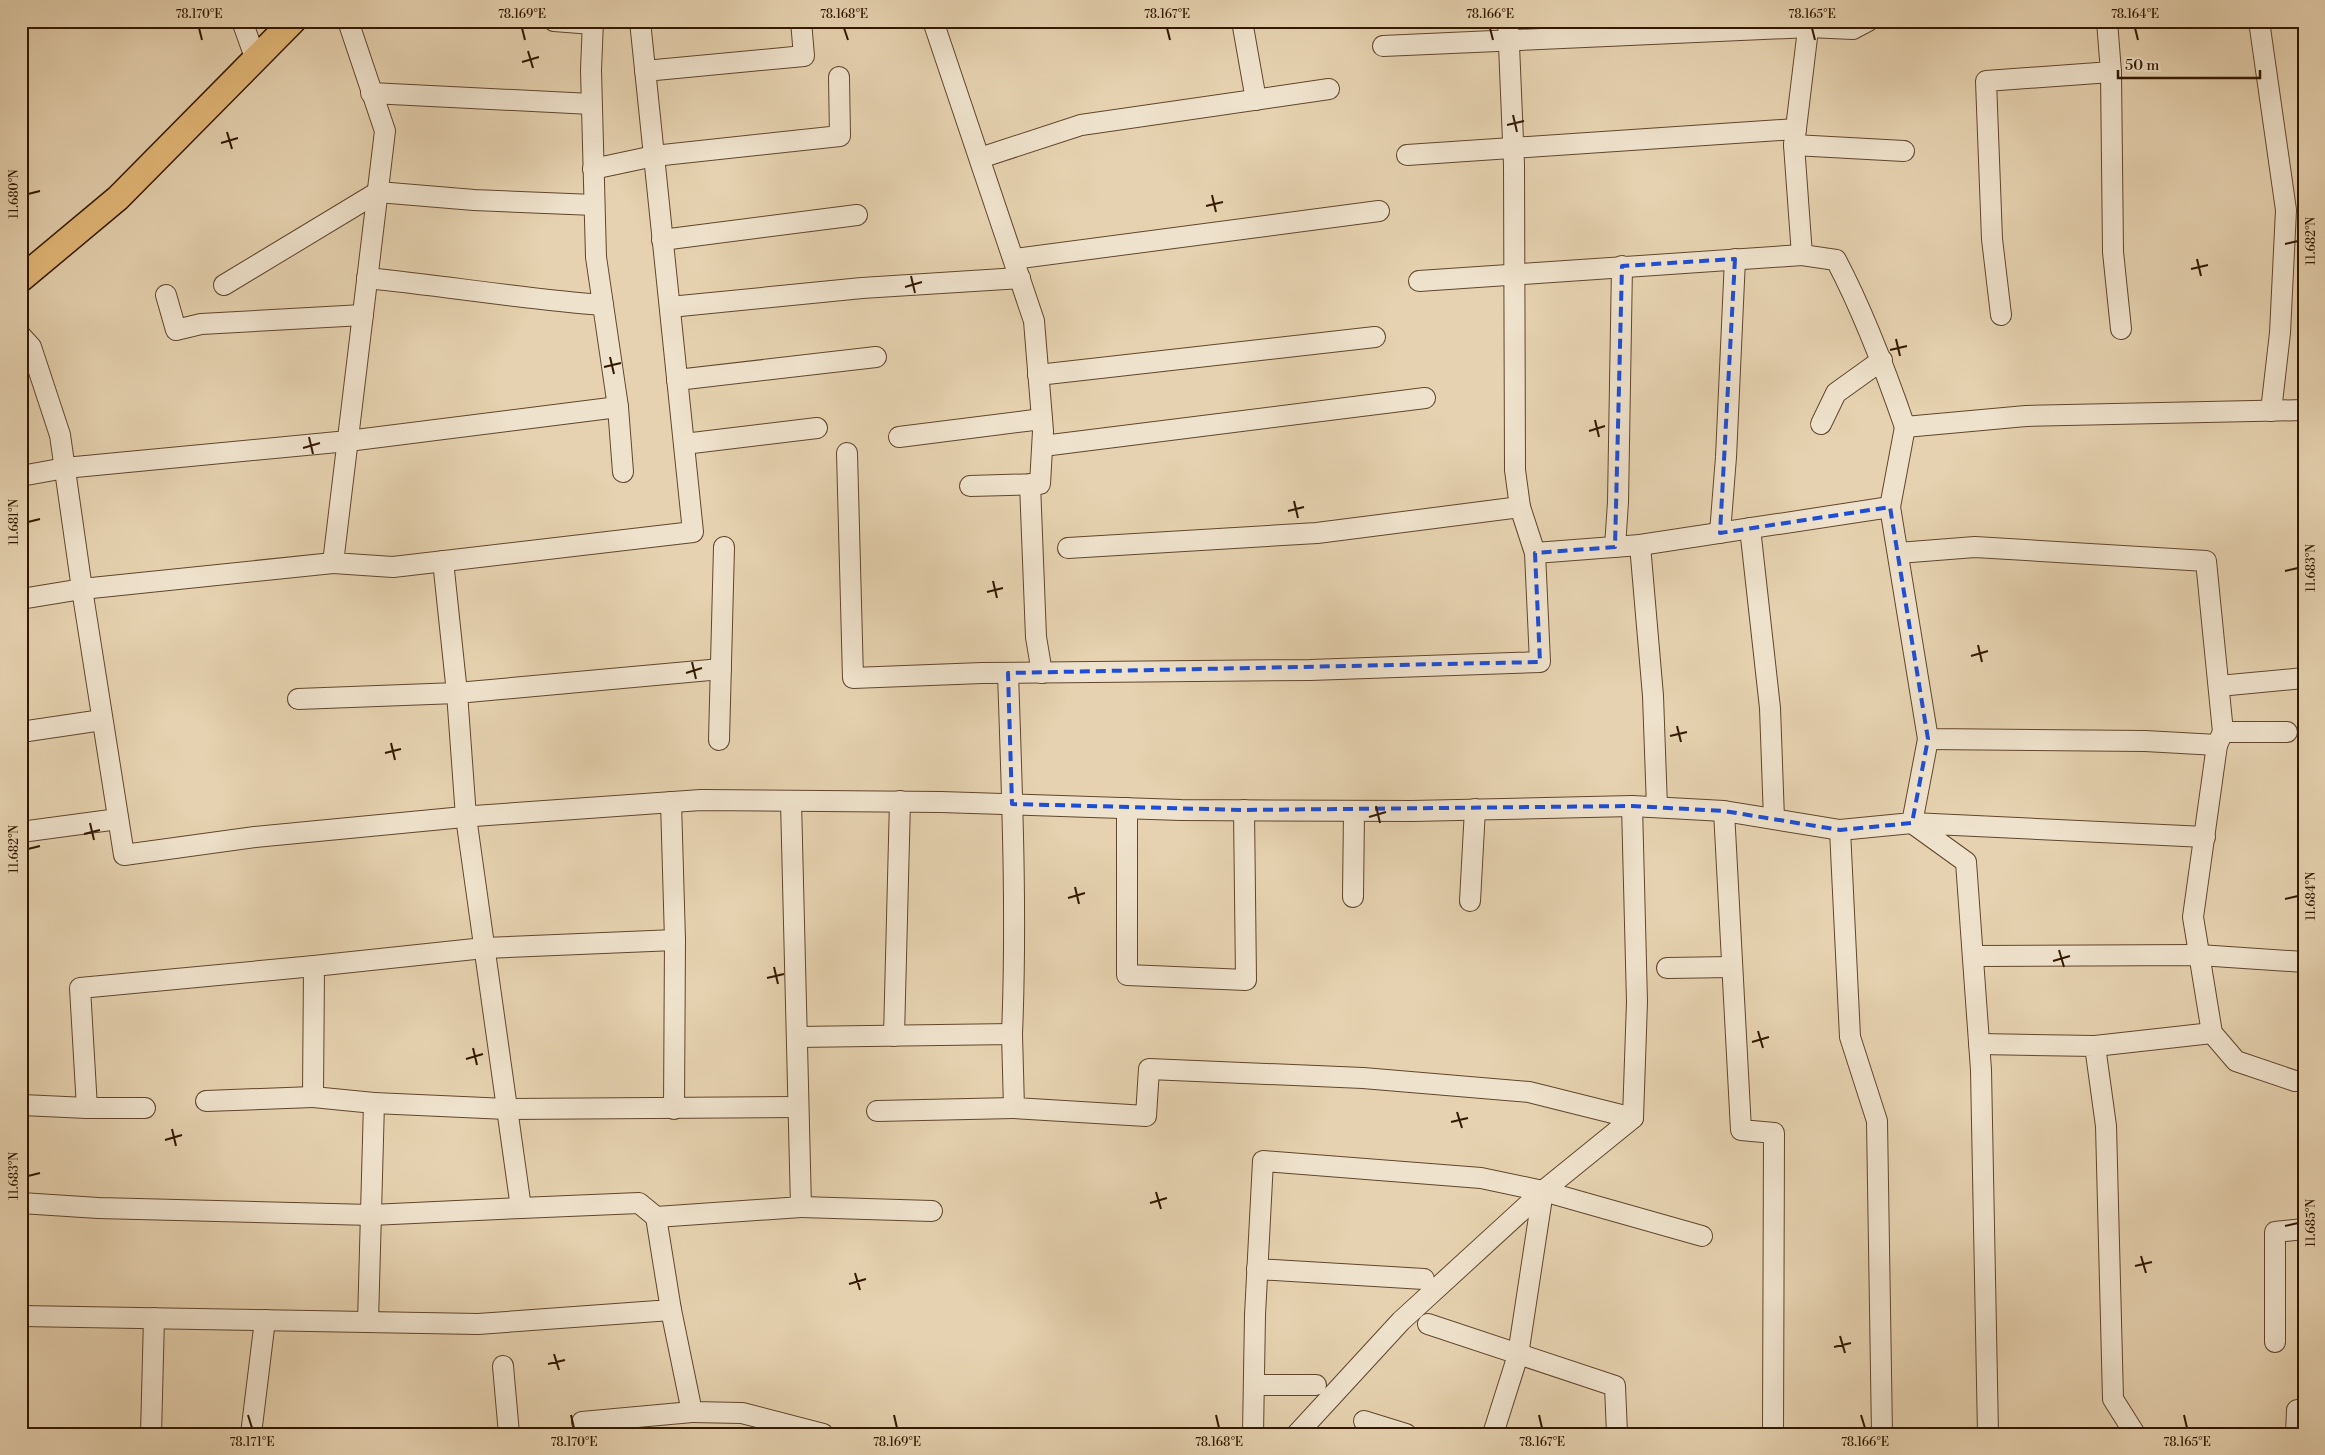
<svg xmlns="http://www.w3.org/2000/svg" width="2325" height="1455" font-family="'Libre Bodoni',serif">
  <rect width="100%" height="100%" fill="#e6d2b0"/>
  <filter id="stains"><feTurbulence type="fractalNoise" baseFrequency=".004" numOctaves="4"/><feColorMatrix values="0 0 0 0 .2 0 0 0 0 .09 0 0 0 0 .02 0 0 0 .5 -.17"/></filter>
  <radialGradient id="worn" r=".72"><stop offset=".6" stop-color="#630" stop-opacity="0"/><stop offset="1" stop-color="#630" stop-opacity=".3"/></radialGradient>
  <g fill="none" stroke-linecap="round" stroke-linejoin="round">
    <g stroke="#60462c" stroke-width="22">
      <g id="minor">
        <polyline points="242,21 256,60"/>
        <polyline points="348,21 385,131 333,563 393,567 693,532 640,21"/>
        <polyline points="554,21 593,24"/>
        <polyline points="593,21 591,70 596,257 618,407 623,472"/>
        <polyline points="933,21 1034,321 1043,431 1040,484 970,486"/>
        <polyline points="1242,21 1256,100"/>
        <polyline points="1508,21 1514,165 1515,470 1520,507 1535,553 1640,545 1890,507 1905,427"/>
        <polyline points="2259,21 2286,210 2280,333 2271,411"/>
        <polyline points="1383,46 1809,27 1853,29 1868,21"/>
        <polyline points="645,71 804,56 801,21"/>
        <polyline points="2111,72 2113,252 2121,329"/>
        <polyline points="371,93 591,104"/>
        <polyline points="1794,145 1904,151"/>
        <polyline points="1407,155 1796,129"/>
        <polyline points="980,158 1081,125 1329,89"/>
        <polyline points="593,169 654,156 840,136 839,77"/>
        <polyline points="662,240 857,215"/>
        <path d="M1802,255l34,5c28,53 49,109 69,167l121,-11 278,-6"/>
        <polyline points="1014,259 1379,211"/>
        <path d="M367,278c79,8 157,21 236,27"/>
        <polyline points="1419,281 1802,255 1794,145 1809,21"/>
        <polyline points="224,285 378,192 474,200 594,205"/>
        <polyline points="166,295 176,330 201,324 363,315"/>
        <polyline points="670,307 862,288 1020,278"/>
        <polyline points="2001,315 1992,239 1986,81 2111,72 2107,21"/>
        <polyline points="21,336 31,347 60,435 82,589 124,855 255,837 474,816 701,800 941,802 1181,810 1412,811 1632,806 1724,811 1840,830 1912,823 1928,739"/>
        <polyline points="1038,375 1375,337"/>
        <polyline points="677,380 876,357"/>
        <polyline points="1821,424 1836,393 1882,360"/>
        <polyline points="899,437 1042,419"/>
        <polyline points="684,444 817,428"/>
        <polyline points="1043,446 1425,398"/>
        <polyline points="847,453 853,678 982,673 1310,670 1540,662 1535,553"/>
        <polyline points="21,476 65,468 348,441 618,407"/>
        <polyline points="1030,484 1036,637 1042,673"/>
        <polyline points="1890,507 1928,739 2145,741 2217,745 2223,732 2287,732"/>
        <polyline points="1750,528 1770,708 1774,819"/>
        <polyline points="1720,533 1726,457 1735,259"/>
        <polyline points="1640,545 1653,696 1657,807"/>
        <polyline points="1615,547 1618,502 1622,266"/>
        <polyline points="1068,548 1317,533 1520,507"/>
        <polyline points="1898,553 1975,547 2206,561 2223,732"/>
        <polyline points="21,599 82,589 333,563"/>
        <path d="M1008,673c4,120 9,241 4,361"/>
        <polyline points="2219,686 2304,678"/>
        <polyline points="298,699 457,693 443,561"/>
        <polyline points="21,732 102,720"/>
        <polyline points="719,740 724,547"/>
        <polyline points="2217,745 2193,917 2212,1033 2236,1061 2295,1081 2304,1081"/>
        <polyline points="1632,806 1637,1002 1633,1118"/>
        <polyline points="1127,808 1127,975 1246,980 1244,810"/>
        <polyline points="1724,811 1741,1130 1774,1133 1773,1434"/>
        <polyline points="1840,830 1850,1037 1877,1121 1882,1434"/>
        <polyline points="21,832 118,819"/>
        <polyline points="1353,897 1354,811"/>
        <polyline points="1470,901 1475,809"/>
        <polyline points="1973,956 2199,955 2304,962"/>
        <polyline points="1667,968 1732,967"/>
        <polyline points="894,1036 900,801"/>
        <polyline points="797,1037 1012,1034 1014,1108 1146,1116 1149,1069 1363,1078 1529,1092 1633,1118 1543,1191 1518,1355 1493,1434"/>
        <polyline points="1979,1044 2095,1046 2106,1126 2113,1399 2135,1434"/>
        <polyline points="2095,1046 2212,1033"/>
        <polyline points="206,1101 313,1097"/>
        <polyline points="374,1103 507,1109 798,1107"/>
        <polyline points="22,1105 87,1108 145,1108"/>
        <polyline points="87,1108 80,988 314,966"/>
        <polyline points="674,1109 675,940"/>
        <polyline points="877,1111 1014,1108"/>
        <polyline points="21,1203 98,1208 371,1215 521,1208"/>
        <polyline points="801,1207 932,1211"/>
        <polyline points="656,1217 639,1203 521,1208 466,817 457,693 721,669"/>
        <polyline points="1257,1269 1424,1279"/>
        <polyline points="671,1310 692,1412 742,1413 823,1434"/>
        <polyline points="21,1316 478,1324 671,1310 656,1217 801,1207 791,801"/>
        <polyline points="368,1322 374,1103 313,1097 314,966 484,948 675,940 671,802"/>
        <polyline points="1428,1324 1615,1386 1617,1434"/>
        <polyline points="2275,1342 2275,1232 2304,1229"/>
        <polyline points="503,1366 509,1434"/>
        <polyline points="1254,1385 1316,1385"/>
        <polyline points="1364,1421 1406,1434"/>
        <polyline points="582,1422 692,1412"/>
        <polyline points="151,1434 154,1318"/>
        <polyline points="251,1434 265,1320"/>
        <polyline points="1253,1434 1255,1315 1263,1161 1481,1178 1543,1191 1702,1236"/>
        <polyline points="1297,1434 1401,1321 1543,1191"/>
        <polyline points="1988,1434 1981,1070 1966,862 1912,823 2205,837"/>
        <polyline points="2296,1434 2297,1410"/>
      </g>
    </g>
    <g stroke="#331800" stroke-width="28">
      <polyline id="major" points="21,279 118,198 293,21"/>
    </g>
    <use href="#minor" stroke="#efe2cc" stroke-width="20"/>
    <use href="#major" stroke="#e3b978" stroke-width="25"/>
  </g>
  <path fill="none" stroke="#1d4ed8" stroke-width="4" stroke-dasharray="10 6" stroke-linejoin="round" d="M1735,259l-15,274 170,-26 38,232 -16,84 -72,7 -116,-19 -92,-5 -388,4 -232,-6 -4,-131 532,-11 -5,-109 80,-6 7,-281z"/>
  <path fill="none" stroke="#331800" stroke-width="2" d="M199,28l3,12M522,28l3,12M844,28l4,12M1167,28l3,12M1490,28l3,12M1812,28l3,12M2135,28l3,12M528,51l5,17M522,62l17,-5M1513,115l4,17M1507,125l17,-4M227,132l5,17M221,143l17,-5M28,194l12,-3M1212,195l4,17M1206,206l17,-4M2285,244l13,-3M2197,259l4,17M2191,269l17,-4M911,276l4,17M905,287l17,-5M1896,339l4,17M1890,350l17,-4M610,357l4,17M604,367l17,-4M1595,420l4,17M1589,431l16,-5M309,437l4,17M303,448l17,-5M1294,501l4,17M1288,511l16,-4M28,522l12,-3M2285,571l13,-3M993,581l4,17M987,592l16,-4M1978,645l4,17M1971,656l17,-5M692,662l4,17M686,673l16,-5M1677,726l4,16M1670,736l17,-4M391,743l4,17M385,753l16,-4M1376,806l4,17M1369,817l17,-5M90,823l4,17M84,834l16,-4M28,849l12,-3M1075,887l4,17M1068,898l17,-5M2285,899l13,-3M2059,950l5,17M2053,961l17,-5M774,967l4,17M767,978l17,-4M1758,1031l5,17M1752,1042l17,-5M473,1048l4,17M466,1059l17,-5M1457,1112l5,16M1451,1122l17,-4M172,1129l4,17M165,1140l17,-5M28,1176l12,-3M1156,1192l5,17M1150,1203l17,-5M2285,1226l13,-3M2141,1256l5,17M2135,1266l17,-4M855,1273l5,17M849,1284l17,-5M1840,1336l5,17M1834,1347l17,-4M554,1354l5,16M548,1364l17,-4M248,1415l4,13M571,1415l3,13M894,1415l3,13M1216,1415l3,13M1539,1415l3,13M1861,1415l4,13M2184,1415l3,13"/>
  <rect width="2325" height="1455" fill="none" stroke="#e6d2b0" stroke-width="55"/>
  <path d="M2118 70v8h142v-8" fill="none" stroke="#331800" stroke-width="2.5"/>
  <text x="2125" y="70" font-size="15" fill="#331800" stroke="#efe2cc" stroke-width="4" paint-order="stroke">50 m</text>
  <rect x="28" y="28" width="2270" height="1400" fill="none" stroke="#331800" stroke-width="2"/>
  <g font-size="12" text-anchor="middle" fill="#331800">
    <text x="199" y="18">78.170°E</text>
    <text x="522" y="18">78.169°E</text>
    <text x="844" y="18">78.168°E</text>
    <text x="1167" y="18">78.167°E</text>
    <text x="1490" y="18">78.166°E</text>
    <text x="1812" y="18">78.165°E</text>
    <text x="2135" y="18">78.164°E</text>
    <text transform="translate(14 194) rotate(-90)" y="4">11.680°N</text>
    <text transform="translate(2311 241) rotate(-90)" y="4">11.682°N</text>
    <text transform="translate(14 522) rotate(-90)" y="4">11.681°N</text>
    <text transform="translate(2311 568) rotate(-90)" y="4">11.683°N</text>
    <text transform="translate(14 849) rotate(-90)" y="4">11.682°N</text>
    <text transform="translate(2311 896) rotate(-90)" y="4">11.684°N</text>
    <text transform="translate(14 1176) rotate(-90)" y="4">11.683°N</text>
    <text transform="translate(2311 1223) rotate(-90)" y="4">11.685°N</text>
    <text x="252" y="1446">78.171°E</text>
    <text x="574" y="1446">78.170°E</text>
    <text x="897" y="1446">78.169°E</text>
    <text x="1219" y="1446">78.168°E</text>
    <text x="1542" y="1446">78.167°E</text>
    <text x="1865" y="1446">78.166°E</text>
    <text x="2187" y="1446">78.165°E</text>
  </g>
  <rect width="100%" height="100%" filter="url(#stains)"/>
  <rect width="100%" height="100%" fill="url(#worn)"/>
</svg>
